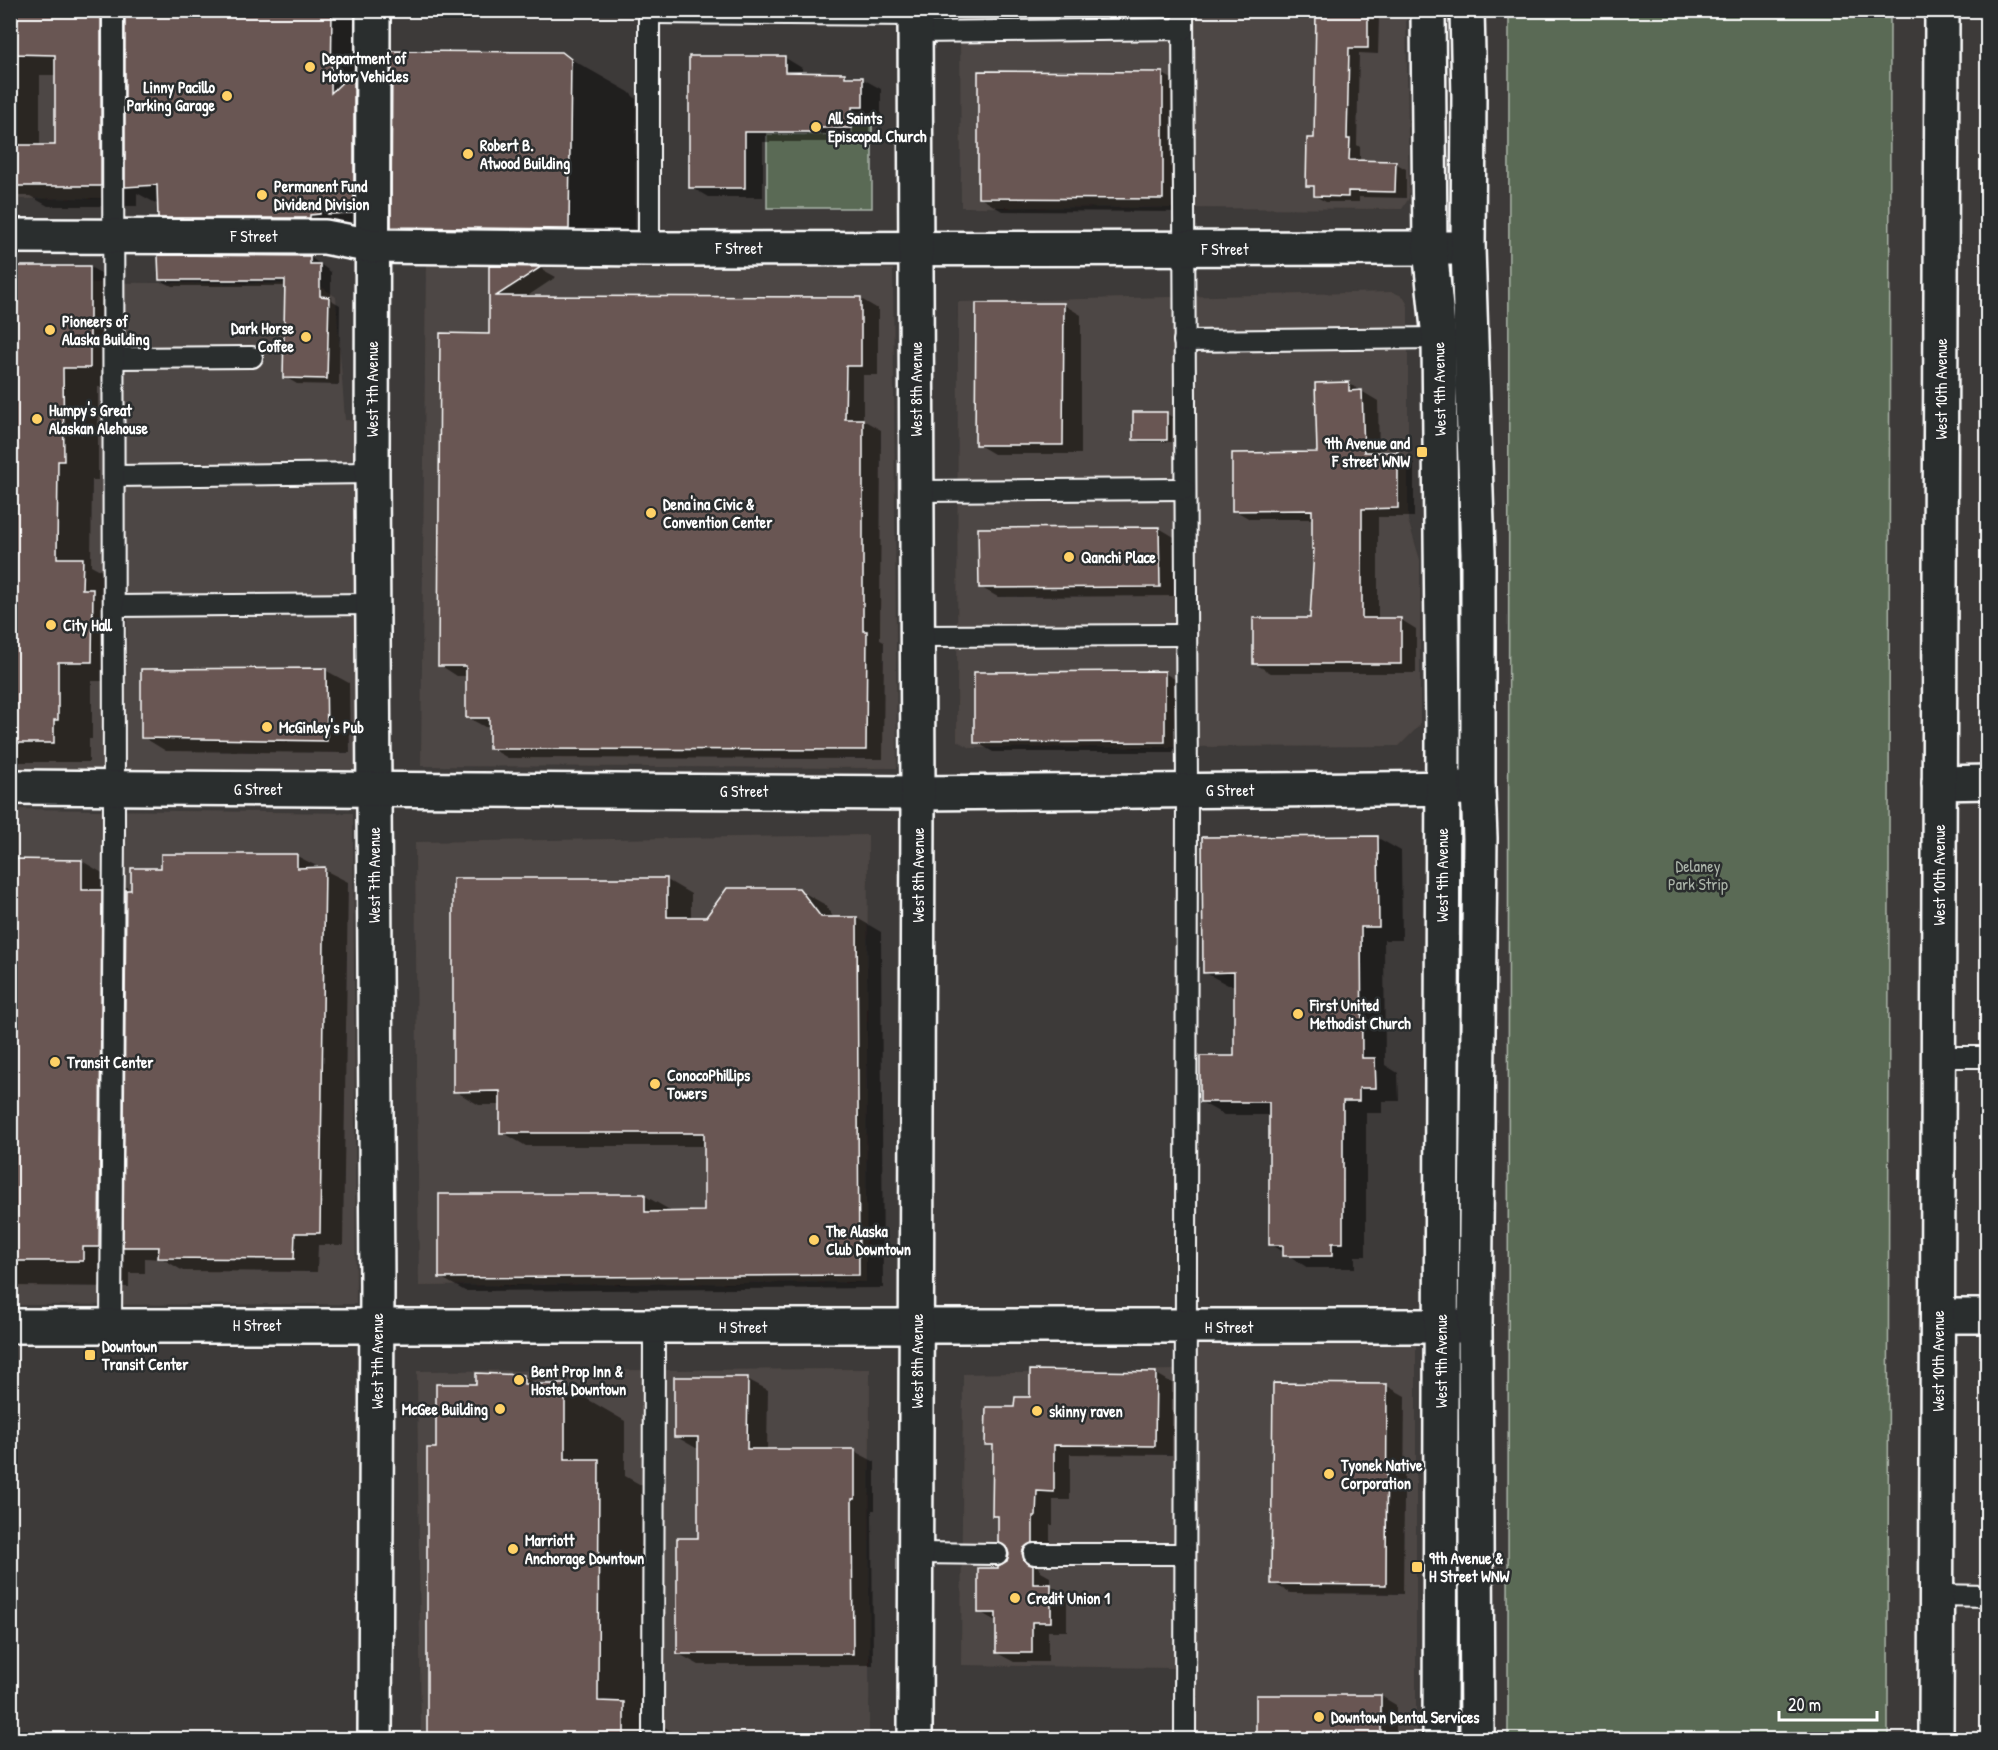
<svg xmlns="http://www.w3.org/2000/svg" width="1998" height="1750" font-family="'Patrick Hand',sans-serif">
  <rect width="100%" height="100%" fill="#3d3a39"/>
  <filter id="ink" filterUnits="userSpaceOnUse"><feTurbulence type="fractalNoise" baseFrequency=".0167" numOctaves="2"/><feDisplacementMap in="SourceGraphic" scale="12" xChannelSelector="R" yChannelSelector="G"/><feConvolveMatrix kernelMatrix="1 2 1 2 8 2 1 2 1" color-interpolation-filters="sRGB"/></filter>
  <g filter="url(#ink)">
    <g fill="#4e4744">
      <polygon points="10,11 108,11 108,198 11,199"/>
      <polygon points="960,11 1406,11 1409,198 1402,209 961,207"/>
      <polygon points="426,261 893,269 897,768 421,766"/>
      <polygon points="11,282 318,284 336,297 345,420 358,421 359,776 11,771"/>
      <polygon points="1393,292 1404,297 1408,306 1408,520 1420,560 1420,725 1399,746 971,748 957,741 958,302"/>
      <polygon points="11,809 353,813 356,1304 11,1305"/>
      <polygon points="868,835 866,1282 419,1286 415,842"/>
      <polygon points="1416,1342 1416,1739 1178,1740 1179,1344"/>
      <polygon points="870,1369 869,1739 421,1739 417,1371"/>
      <polygon points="1175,1370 1173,1668 961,1665 963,1374"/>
    </g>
    <g fill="#5a6b54" stroke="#acb5aa" stroke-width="1.5">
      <polygon points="1987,10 1988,11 1987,156 1985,156"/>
      <polygon points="1509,11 1890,11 1888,1739 1508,1739"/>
      <polygon points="853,113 872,114 872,208 767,208 767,134 852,135"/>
    </g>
    <g fill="#0007" fill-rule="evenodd">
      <path d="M10,10h359l-2,71 26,14 169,-41 67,38 7,7 -1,168 -99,-1 20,11 -30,20 335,2 17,10v66h-15v45l18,10 -1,210 4,2 -1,117 -375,-1 -18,-10v-21h-5l-18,-10 1,-41h-11l-17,-11 50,-330v-70h-31l-69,-40v8l-194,5 -37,-21v-12l-22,-12v13h-89l-18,-10h-20zM40,75h16v71h-16z"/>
      <polygon points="1317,10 1368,10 1379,17 1378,54 1359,53 1357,145 1360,147 1360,162 1395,163 1406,169 1406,198 1359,197 1359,202 1326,202 1315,196 1316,189 1308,185 1316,140"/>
      <polygon points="784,57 802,68 802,74 844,74 853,79 863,79 881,89 881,116 869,116 869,137 835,137 835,142 763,142 763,197 708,197 691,187"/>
      <polygon points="980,73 1163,74 1186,87 1186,212 1002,211 979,197"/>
      <polygon points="310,257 331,272 331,300 340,305 339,385 297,384 285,377 286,286 172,286 160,280"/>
      <polygon points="10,267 90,267 125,287 125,387 98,387 98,480 92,480 91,565 117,579 127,611 126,681 92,681 92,739 89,739 89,762 10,762"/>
      <polygon points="1064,305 1081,315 1081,454 994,454 977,444"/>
      <polygon points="1348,383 1378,401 1379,454 1397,454 1414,463 1414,517 1378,517 1378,619 1400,619 1416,629 1416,673 1271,673 1255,664 1311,620 1316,549 1314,519 1250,519 1234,510 1319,454"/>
      <polygon points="1167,414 1172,417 1172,442 1140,442 1134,439"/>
      <polygon points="1159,528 1176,538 1177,596 998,597 980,587"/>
      <polygon points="325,670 349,683 350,753 166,751 143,737"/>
      <polygon points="1164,673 1182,683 1182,752 993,752 976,742"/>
      <polygon points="1378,838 1401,851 1402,940 1384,940 1385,1065 1398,1073 1399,1101 1382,1101 1382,1113 1366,1113 1366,1256 1355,1256 1355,1268 1308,1268 1271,1244 1270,1115 1224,1115 1201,1102 1236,1057 1235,985 1228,985 1204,972"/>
      <polygon points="297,856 348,882 343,1245 318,1245 317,1272 183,1271 163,1259 145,1258 145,1273 129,1273 129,1287 15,1286 10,1284 10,861 82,861 128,888 128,891 133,891 162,869"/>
      <polygon points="667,880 691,894 691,919 706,919 799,890 824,904 834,918 857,918 881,932 883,1288 465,1291 440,1277 440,1196 645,1196 670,1210 670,1213 706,1213 706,1146 526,1146 502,1132 502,1105 479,1105 455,1091"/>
      <polygon points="1155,1373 1172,1383 1172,1455 1070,1454 1070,1500 1053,1500 1053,1525 1050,1525 1050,1552 1038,1564 1041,1572 1050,1577 1050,1585 1067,1595 1067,1631 1048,1631 1048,1662 1014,1662 997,1653 997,1622 980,1612 999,1570 1008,1562 1010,1555 999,1518 994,1515 995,1448 987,1444 1016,1408 1031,1398"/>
      <polygon points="523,1376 540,1386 565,1386 625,1421 625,1476 659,1495 659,1723 684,1740 428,1740 437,1449 478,1385"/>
      <polygon points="747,1379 768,1390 767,1451 854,1451 875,1462 875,1510 872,1510 873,1665 699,1665 679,1654 699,1539 699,1448 696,1448 675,1436"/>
      <polygon points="1274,1384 1387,1386 1405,1396 1403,1594 1290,1593 1273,1583"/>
      <polygon points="1257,1696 1381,1696 1396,1705 1396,1740 1259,1740"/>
    </g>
    <g fill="#695752" stroke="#fff" stroke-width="1.5">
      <polygon points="10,10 101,10 101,186 10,186 10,145 55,145 55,55 10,54"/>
      <polygon points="125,10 332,10 331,93 354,71 354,213 328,214 320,206 320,214 310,215 310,218 158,218 157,185 125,187"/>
      <polygon points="1316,10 1368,10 1368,48 1349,48 1347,139 1350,139 1349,160 1396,161 1395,192 1348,191 1348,197 1314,196 1314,186 1306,186 1307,138 1314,138"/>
      <polygon points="392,51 562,52 571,59 569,229 391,227"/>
      <polygon points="689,56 785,56 785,72 845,73 845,77 863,77 863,107 852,107 852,128 818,128 818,132 745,132 745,188 689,188"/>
      <polygon points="978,71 1163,72 1163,199 978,198"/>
      <polygon points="158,255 310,256 310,264 320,264 320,296 329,297 327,379 283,378 285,280 159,280"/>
      <polygon points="10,266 90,266 90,368 63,368 64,461 58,461 57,558 83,558 82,589 93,589 92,662 58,662 58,720 54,720 54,743 10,743"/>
      <polygon points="489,266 541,267 496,296 861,297 861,366 846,366 845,419 863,419 863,631 867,631 866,750 489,749 489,718 466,718 466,666 438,666 440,333 489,334"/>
      <polygon points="976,303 1064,303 1063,445 975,445"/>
      <polygon points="1349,382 1349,391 1362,390 1364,452 1398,452 1398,508 1362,509 1362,618 1401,618 1401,664 1253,664 1253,618 1310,618 1314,549 1312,549 1312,510 1232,511 1232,453 1317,452 1315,383"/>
      <rect x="1133" y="412" width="34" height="28"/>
      <polygon points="1159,527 1160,587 979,588 978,528"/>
      <polygon points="326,668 327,741 141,738 141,669"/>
      <polygon points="1165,671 1165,742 974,743 974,672"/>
      <polygon points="1378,836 1379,927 1361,927 1362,1058 1375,1058 1376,1088 1359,1088 1359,1101 1343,1101 1343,1243 1332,1243 1332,1256 1283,1256 1283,1245 1269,1245 1269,1102 1200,1102 1200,1056 1234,1056 1234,972 1203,973 1202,837"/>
      <polygon points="161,854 297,854 297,868 325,867 320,1233 295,1233 294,1259 158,1258 159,1247 123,1247 126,890 131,890 131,868 161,868"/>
      <polygon points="10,859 82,860 82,890 102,890 99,1247 83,1247 83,1261 10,1261"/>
      <polygon points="453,878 667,878 667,917 706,917 727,888 799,888 821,917 857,917 859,1275 439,1278 439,1194 645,1194 645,1212 704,1211 704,1133 500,1133 500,1091 453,1092"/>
      <polygon points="1030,1370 1156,1372 1155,1446 1054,1445 1054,1492 1037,1491 1036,1516 1033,1516 1033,1542 1024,1548 1022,1553 1024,1560 1033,1566 1033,1584 1051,1584 1051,1622 1032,1622 1032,1653 996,1653 996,1613 978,1613 978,1568 998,1568 998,1566 1007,1561 1009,1554 1007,1548 998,1542 998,1516 992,1516 993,1445 985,1445 986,1407 1014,1407 1015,1397 1030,1397"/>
      <polygon points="476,1373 524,1375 524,1384 565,1384 565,1459 599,1459 598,1701 624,1702 624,1740 427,1740 427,1448 436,1448 436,1384 476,1384"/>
      <polygon points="674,1377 748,1377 747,1449 855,1449 855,1499 852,1499 853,1654 677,1654 677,1538 698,1538 698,1437 674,1437"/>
      <polygon points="1273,1383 1387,1384 1386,1585 1271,1584"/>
      <rect x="1256" y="1695" width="125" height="45"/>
    </g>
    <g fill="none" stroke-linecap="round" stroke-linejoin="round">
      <g stroke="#fff" stroke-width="24">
        <g id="lane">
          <polyline points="649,10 649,249"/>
          <polyline points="1183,10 1187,790 1185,1740"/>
          <polyline points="649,13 915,15"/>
          <polyline points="915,32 1183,29"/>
          <polyline points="1184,341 1439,338"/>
          <polyline points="114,358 252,357"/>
          <polyline points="114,476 372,473"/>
          <polyline points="916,491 1185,489"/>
          <polyline points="114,606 374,604"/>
          <polyline points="917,636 1186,635"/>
          <polyline points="1939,1057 1988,1057"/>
          <polyline points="111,1326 114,827 113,10"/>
          <polyline points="916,1553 997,1554"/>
          <polyline points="1034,1554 1185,1554"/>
          <polyline points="1937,1595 1988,1596"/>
          <polyline points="653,1740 654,1327"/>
        </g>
      </g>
      <g stroke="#fff" stroke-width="38">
        <g id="street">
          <polyline points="373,10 372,473 377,1285 375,1740"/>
          <polyline points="10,236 325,237 372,246 649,249 1468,248"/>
          <polyline points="1939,783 1988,782"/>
          <polyline points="10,787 918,793 1478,788"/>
          <polyline points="1939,1316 1988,1316"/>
          <polyline points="10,1326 1470,1326"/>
          <polyline points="915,1740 918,793 915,10"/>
          <polyline points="1936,1740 1942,10"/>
        </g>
      </g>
      <g stroke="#fff" stroke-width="38">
        <g id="secondary">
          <polyline points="1428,10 1430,248 1439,338 1443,730 1440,1740"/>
          <polyline points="1467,10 1469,97 1468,248 1478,554 1478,788 1480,838 1475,1326 1477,1740"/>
        </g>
      </g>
      <use href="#lane" stroke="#2a2d2e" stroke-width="20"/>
      <use href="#street" stroke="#2a2d2e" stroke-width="33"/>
      <use href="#secondary" stroke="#2a2d2e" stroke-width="33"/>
    </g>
  </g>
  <g fill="#ffd166" stroke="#2a2d2e" stroke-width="2">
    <circle cx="310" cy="67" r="6"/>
    <circle cx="227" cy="96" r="6"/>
    <circle cx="816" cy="127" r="6"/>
    <circle cx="468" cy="154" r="6"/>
    <circle cx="262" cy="195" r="6"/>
    <circle cx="50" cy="330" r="6"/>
    <circle cx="306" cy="337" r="6"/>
    <circle cx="37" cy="419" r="6"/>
    <rect x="1416" y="446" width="12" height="12" rx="3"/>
    <circle cx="651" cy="513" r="6"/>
    <circle cx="1069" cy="557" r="6"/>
    <circle cx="51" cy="625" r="6"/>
    <circle cx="267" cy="727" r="6"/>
    <circle cx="1298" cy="1014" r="6"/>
    <circle cx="55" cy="1062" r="6"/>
    <circle cx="655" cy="1084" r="6"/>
    <circle cx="814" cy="1240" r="6"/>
    <rect x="84" y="1349" width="12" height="12" rx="3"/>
    <circle cx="519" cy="1380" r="6"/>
    <circle cx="500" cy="1409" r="6"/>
    <circle cx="1037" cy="1411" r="6"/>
    <circle cx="1329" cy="1474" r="6"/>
    <circle cx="513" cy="1549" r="6"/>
    <rect x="1411" y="1561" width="12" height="12" rx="3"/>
    <circle cx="1015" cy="1598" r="6"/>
    <circle cx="1319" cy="1717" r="6"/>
  </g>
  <g text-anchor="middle" stroke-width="5" stroke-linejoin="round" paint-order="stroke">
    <g font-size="16" font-weight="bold" fill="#fff" stroke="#2a2d2e" text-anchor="start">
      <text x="322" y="64">Department of<tspan x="322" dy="18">Motor Vehicles</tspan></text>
      <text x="215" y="93" text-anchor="end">Linny Pacillo<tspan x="215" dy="18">Parking Garage</tspan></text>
      <text x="828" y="124">All Saints<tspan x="828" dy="18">Episcopal Church</tspan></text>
      <text x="480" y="151">Robert B.<tspan x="480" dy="18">Atwood Building</tspan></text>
      <text x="274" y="192">Permanent Fund<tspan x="274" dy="18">Dividend Division</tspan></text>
      <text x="62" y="327">Pioneers of<tspan x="62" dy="18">Alaska Building</tspan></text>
      <text x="294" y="334" text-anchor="end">Dark Horse<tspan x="294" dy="18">Coffee</tspan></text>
      <text x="49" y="416">Humpy's Great<tspan x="49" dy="18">Alaskan Alehouse</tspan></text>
      <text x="1410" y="449" text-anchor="end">9th Avenue and<tspan x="1410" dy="18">F street WNW</tspan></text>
      <text x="663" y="510">Dena'ina Civic &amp;<tspan x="663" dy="18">Convention Center</tspan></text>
      <text x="1081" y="563">Qanchi Place</text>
      <text x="63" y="631">City Hall</text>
      <text x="279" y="733">McGinley's Pub</text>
      <text x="1310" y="1011">First United<tspan x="1310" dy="18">Methodist Church</tspan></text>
      <text x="67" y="1068">Transit Center</text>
      <text x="667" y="1081">ConocoPhillips<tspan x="667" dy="18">Towers</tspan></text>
      <text x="826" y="1237">The Alaska<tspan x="826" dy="18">Club Downtown</tspan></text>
      <text x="102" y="1352">Downtown<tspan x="102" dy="18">Transit Center</tspan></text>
      <text x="531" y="1377">Bent Prop Inn &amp;<tspan x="531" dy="18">Hostel Downtown</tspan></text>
      <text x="488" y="1415" text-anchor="end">McGee Building</text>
      <text x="1049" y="1417">skinny raven</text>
      <text x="1341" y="1471">Tyonek Native<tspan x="1341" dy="18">Corporation</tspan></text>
      <text x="525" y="1546">Marriott<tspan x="525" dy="18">Anchorage Downtown</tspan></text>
      <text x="1429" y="1564">9th Avenue &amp;<tspan x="1429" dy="18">H Street WNW</tspan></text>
      <text x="1027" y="1604">Credit Union 1</text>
      <text x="1331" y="1723">Downtown Dental Services</text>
    </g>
    <g font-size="16" fill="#fff" stroke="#2a2d2e">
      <text x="254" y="242">F Street</text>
      <text x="739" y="254">F Street</text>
      <text x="1225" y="255">F Street</text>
      <text transform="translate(372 389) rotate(-90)" y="6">West 7th Avenue</text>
      <text transform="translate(916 389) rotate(-90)" y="6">West 8th Avenue</text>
      <text transform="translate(1439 389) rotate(-91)" y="6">West 9th Avenue</text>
      <text transform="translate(1941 389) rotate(-90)" y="6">West 10th Avenue</text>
      <text x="258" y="795">G Street</text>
      <text x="1230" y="796">G Street</text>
      <text x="744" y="797">G Street</text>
      <text transform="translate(374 875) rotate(-90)" y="6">West 7th Avenue</text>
      <text transform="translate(918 875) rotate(-90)" y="6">West 8th Avenue</text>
      <text transform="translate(1442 875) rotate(-90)" y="6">West 9th Avenue</text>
      <text transform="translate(1939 875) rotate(-90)" y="6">West 10th Avenue</text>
      <text x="257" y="1331">H Street</text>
      <text x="743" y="1333">H Street</text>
      <text x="1229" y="1333">H Street</text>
      <text transform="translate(377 1361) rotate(-90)" y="6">West 7th Avenue</text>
      <text transform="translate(917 1361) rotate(-90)" y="6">West 8th Avenue</text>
      <text transform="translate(1441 1361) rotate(-90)" y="6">West 9th Avenue</text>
      <text transform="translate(1938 1361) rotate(-90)" y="6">West 10th Avenue</text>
    </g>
    <g font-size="16" fill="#acb5aa" stroke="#2a2d2e">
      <text x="1698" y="872">Delaney<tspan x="1698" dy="18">Park Strip</tspan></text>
    </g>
  </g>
  <rect width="1998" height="1750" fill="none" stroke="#2a2d2e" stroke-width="36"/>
  <rect x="18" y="18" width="1962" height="1714" fill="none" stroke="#fff" stroke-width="2" filter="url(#ink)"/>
  <path d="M1779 1711v9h98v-9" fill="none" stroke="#ffffff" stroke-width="3"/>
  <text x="1788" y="1711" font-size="18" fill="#ffffff" stroke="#2a2d2e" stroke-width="4.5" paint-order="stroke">20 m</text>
</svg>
